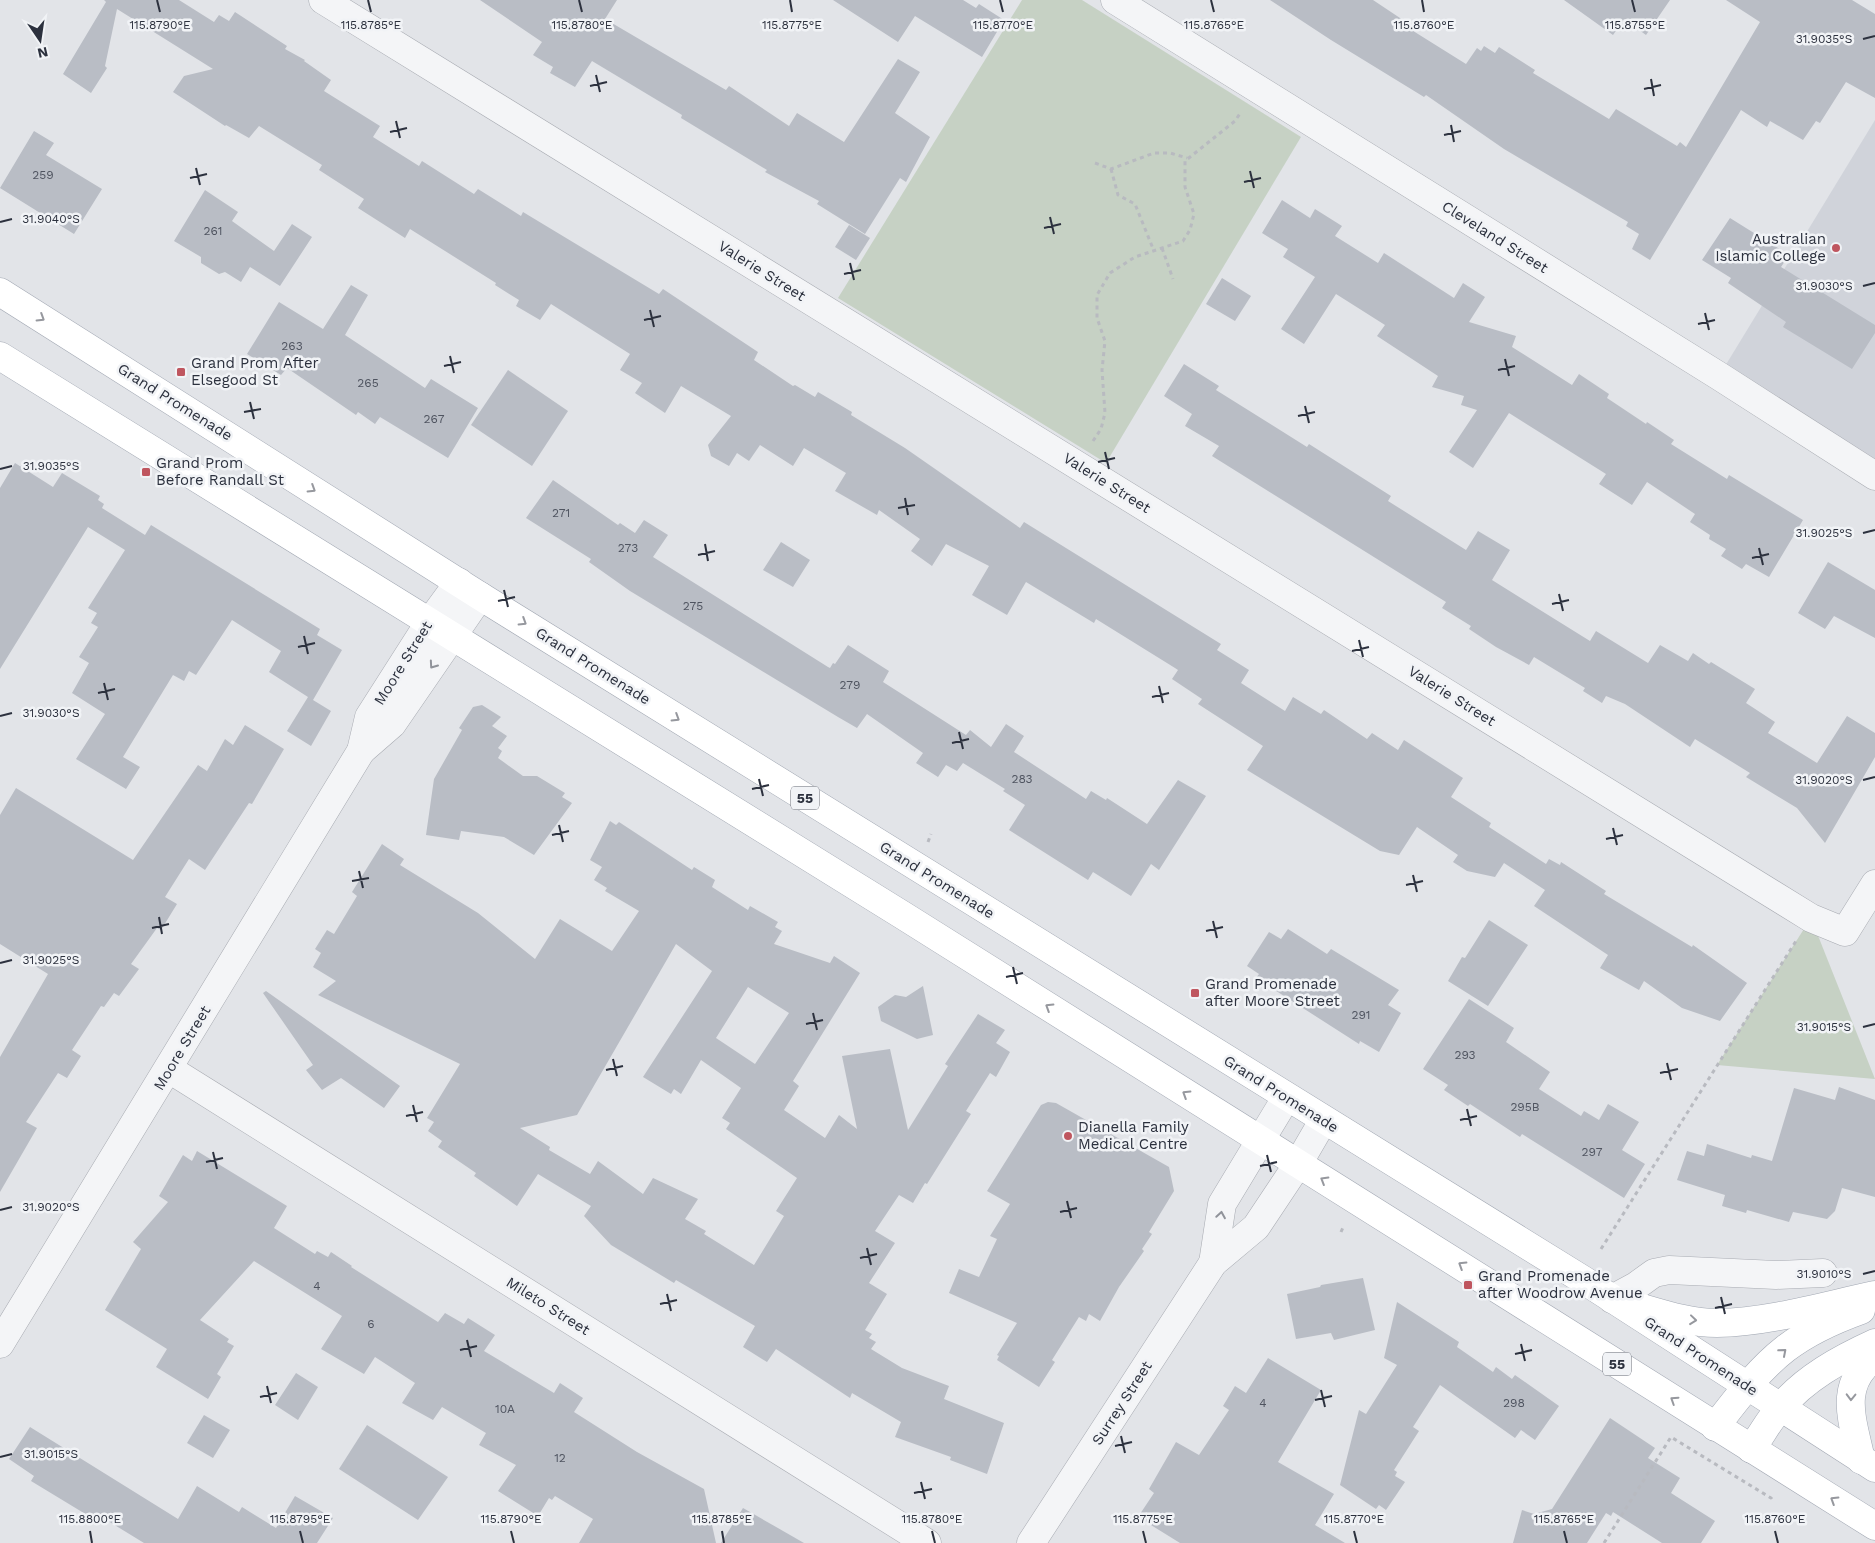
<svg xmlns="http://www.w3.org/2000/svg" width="1875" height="1543" font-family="'Work Sans',sans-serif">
  <rect width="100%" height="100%" fill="#e2e4e8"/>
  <polygon fill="#d0d3da" points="1875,120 1875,476 1719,376"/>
  <g fill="#c6d1c4">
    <polygon points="1022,0 1082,0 1301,137 1106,463 838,298"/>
    <polygon points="1811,918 1875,1079 1717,1065"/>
  </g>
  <g fill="#b9bdc5" fill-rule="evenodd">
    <polygon points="104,0 179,0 214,22 219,15 229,21 235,12 287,46 285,49 305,60 304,61 331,80 324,91 380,126 373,137 419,166 422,161 474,194 478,189 521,216 523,212 659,294 663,289 758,352 754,360 793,386 795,385 815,397 818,392 852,412 851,415 905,448 1020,528 1024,522 1221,644 1217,650 1249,670 1241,683 1285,711 1293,697 1321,714 1324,710 1367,739 1372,733 1398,750 1404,740 1463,778 1451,797 1491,823 1489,827 1546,864 1549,859 1560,865 1561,862 1606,891 1604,894 1692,947 1693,945 1747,983 1720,1021 1682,1008 1644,981 1639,990 1600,968 1608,955 1534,906 1545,890 1504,863 1495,877 1467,871 1453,862 1458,855 1417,827 1399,855 1380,851 1247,770 1263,746 1198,704 1202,699 1172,679 1178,670 1175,668 1096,619 1094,623 1026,582 1007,615 972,595 989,566 946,544 932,566 911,551 920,539 879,510 877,515 835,491 846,473 804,448 793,466 760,445 749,461 737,453 729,466 711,456 708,445 731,416 681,386 665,413 635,393 642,383 620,370 630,354 551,304 540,320 516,306 519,300 495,285 496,283 410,229 405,238 358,208 364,199 319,170 322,165 259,126 249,138 226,125 225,126 173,92 184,76 213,69 117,9 105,66 107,68 91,93 63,74 106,2"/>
    <polygon points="480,0 617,0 605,19 726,90 729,86 789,126 797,113 844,142 898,59 920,72 895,113 930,137 906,182 900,178 865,234 817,204 819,201 765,172 767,170 681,118 682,115 592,61 575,87 550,73 553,67 533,55 542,42"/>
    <polygon points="833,0 963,0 976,8 979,4 1004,20 982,57 915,16 898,42"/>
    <polygon points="1270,0 1373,0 1412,26 1410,29 1466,64 1477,48 1481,51 1484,46 1495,53 1499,47 1535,70 1533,73 1609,119 1616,109 1677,146 1680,142 1686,147 1760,22 1726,0 1852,0 1875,14 1875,98 1846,82 1820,123 1816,121 1803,140 1770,121 1767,127 1741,110 1650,260 1632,249 1639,234 1626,226 1628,222 1504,149 1426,95 1424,97 1331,40"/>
    <polygon points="1564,0 1670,0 1646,35 1624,19 1613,35"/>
    <polygon points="34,131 54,143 46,155 102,189 74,234 0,188"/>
    <polygon points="205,190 238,212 232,221 274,251 292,224 312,237 280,286 250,267 241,282 225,272 219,274 201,263 201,257 174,241"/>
    <polygon points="1282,200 1310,218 1315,209 1342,226 1335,236 1378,263 1384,253 1454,298 1463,283 1485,297 1469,322 1516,336 1512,347 1572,385 1579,374 1609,394 1607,398 1646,424 1647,422 1674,440 1671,444 1727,479 1729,475 1803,520 1769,577 1746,564 1742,569 1721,556 1726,549 1709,539 1710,535 1690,522 1695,514 1647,482 1632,505 1599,484 1606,474 1509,413 1473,468 1449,452 1477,410 1461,405 1464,396 1432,387 1438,376 1377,336 1385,325 1336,294 1304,344 1281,329 1315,277 1283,257 1288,249 1262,233"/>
    <polygon points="1730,218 1789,255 1781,267 1875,325 1875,333 1852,369 1783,327 1786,322 1728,283 1731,278 1702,260"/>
    <polygon points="849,225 870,238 856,260 835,247"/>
    <polygon points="1222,278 1251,296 1235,321 1206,304"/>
    <polygon points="351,285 368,295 345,335 425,388 431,379 478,408 448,458 380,417 375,424 358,412 356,415 287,368 281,375 247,354 279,302 323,329"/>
    <polygon points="1184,364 1219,386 1216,390 1307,447 1309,444 1391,496 1388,501 1466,550 1478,531 1510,550 1492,580 1590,641 1596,631 1648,663 1660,645 1688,661 1693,653 1709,664 1711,662 1755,689 1746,703 1775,722 1768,733 1817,763 1847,716 1875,733 1875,757 1825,843 1797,808 1746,777 1750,773 1695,739 1690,747 1625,704 1606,696 1602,703 1583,691 1585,688 1534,657 1529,665 1496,647 1469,629 1471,626 1442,608 1446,602 1212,456 1219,446 1185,426 1192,414 1164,396"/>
    <polygon points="508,370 568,411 532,466 471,425"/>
    <polygon points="15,463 53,487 62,473 100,496 98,500 104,504 102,508 145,535 151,525 320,629 317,635 342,650 313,700 331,711 311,746 287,731 308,697 269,672 281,651 232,620 196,675 189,671 184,681 173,675 123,757 140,767 126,789 76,759 105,714 72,693 89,663 79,657 98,627 91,623 97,613 88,608 125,550 88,527 0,669 0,488"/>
    <polygon points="553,480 618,525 620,523 635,533 644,520 668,535 653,557 828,667 830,668 833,663 835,664 848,645 889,671 883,682 966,735 970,730 991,747 1006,724 1024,736 1014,752 1086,799 1091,791 1106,800 1107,798 1147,824 1178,780 1206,796 1159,870 1151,864 1131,896 1093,872 1088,880 1009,830 1025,805 1003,791 1005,789 963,763 957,771 946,765 938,777 916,763 923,753 867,714 857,728 838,717 630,591 589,562 591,559 526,518"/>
    <polygon points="781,542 810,560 793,587 763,570"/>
    <polygon points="1828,562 1875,590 1875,638 1834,616 1825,629 1798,613"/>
    <polygon points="482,705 501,717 492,726 507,736 498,748 502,751 498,758 523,776 537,776 565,793 562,797 572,803 534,855 504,837 461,831 459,840 426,835 434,779 462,730 459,728 473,707"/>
    <polygon points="245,725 284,749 252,804 249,803 205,870 189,859 165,897 177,904 161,930 157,928 131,964 139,969 119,996 114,993 104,1007 101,1006 72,1050 81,1056 67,1078 58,1073 26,1122 37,1128 0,1192 0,1057 48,974 0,944 0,815 16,788 133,860 198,765 207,771 225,739 233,745"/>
    <path d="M610,821l6,4 3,-3 73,48 2,-3 21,13 -3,7 36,23 2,-4 28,16 -3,5 7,4 -8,13 56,19 4,-7 26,17 -67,108 6,5 -15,24 41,28 14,-23 18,14 -15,-73 48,-7 18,81 40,-64 -3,-2 33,-50 27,16 -9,13 14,9 -14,25 -6,-4 -24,38 5,3 -44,70 -2,-1 -12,20 -14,-8 -24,36 20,12 -26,40 18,11 -22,36 7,4 -3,4 7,4 -5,7 31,19 47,18 -5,13 60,24 -17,51 -37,-14 1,-3 -56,-20 6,-15 -49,-29 -2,5 -74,-49 -9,13 -24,-15 12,-21 -79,-46 -2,3 -63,-38 -27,-29 7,-10 -53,-32 -21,32 -43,-30 2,-3 -38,-26 4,-6 -14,-10 6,-9 -7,-4 33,-54 -142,-69 18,-14 -23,-14 8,-14 -6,-4 12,-19 7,4 23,-38 -5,-4 30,-48 22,15 -4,6 78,48 57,46 25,-40 52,32 27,-40 -34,-20 2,-3 -13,-8 8,-13 -12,-7zM676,944l36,27 -69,106 28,17 3,-5 7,5 20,-34 40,28 -19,30 8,5 -4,6 71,49 -21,33 8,5 -30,49 -50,-31 2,-3 -21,-12 13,-20 -45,-21 -10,16 -45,-33 -8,13 -41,-24 1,-3 -30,-19 57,-13zM748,987l41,26 -34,51 -39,-26z"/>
    <polygon points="1489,920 1528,945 1488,1006 1448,981 1462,957 1465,958"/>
    <polygon points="1288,929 1327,954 1331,949 1399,990 1388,1005 1401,1013 1379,1052 1360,1041 1359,1044 1256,978 1259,974 1247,966 1269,932 1281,939"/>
    <polygon points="923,986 933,1035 917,1039 881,1021 878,1007 895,995 906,997"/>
    <polygon points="266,991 400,1086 384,1108 341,1078 322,1090 306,1070 313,1065 263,993"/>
    <polygon points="1469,999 1514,1028 1506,1042 1550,1072 1539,1089 1581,1116 1584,1111 1599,1120 1608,1104 1639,1122 1622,1150 1645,1164 1624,1198 1522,1134 1520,1137 1470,1104 1468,1106 1444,1090 1448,1085 1423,1069"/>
    <polygon points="1839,1087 1875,1100 1875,1197 1842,1188 1835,1211 1827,1219 1793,1212 1789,1222 1747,1210 1746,1213 1722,1206 1725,1195 1677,1180 1687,1151 1704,1156 1707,1144 1751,1158 1752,1155 1772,1161 1794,1088 1835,1100"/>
    <polygon points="1048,1102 1056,1103 1169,1167 1174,1191 1149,1232 1152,1234 1142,1249 1144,1251 1119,1287 1100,1321 1089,1314 1086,1321 1079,1317 1052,1360 1055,1362 1039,1387 997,1360 999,1356 997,1355 1017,1323 949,1293 959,1269 979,1277 997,1239 990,1236 1010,1204 987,1191 1041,1105"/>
    <polygon points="197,1151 287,1206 274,1228 315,1254 317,1251 328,1257 331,1252 352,1266 351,1267 438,1322 445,1313 464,1324 468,1318 495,1335 484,1351 554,1393 560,1383 583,1398 574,1412 637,1452 704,1489 716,1543 579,1543 593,1519 555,1496 552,1500 549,1498 538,1516 498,1491 516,1465 479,1445 486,1433 442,1407 433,1420 402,1403 415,1383 375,1357 364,1374 321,1349 342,1316 254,1261 200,1320 229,1339 227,1342 234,1346 217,1374 221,1377 208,1399 156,1367 167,1349 105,1310 141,1249 133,1242 168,1202 159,1196 183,1155 192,1161"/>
    <polygon points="1363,1278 1375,1330 1334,1340 1331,1333 1296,1339 1287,1294 1320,1287 1321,1285"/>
    <polygon points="1397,1302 1459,1342 1457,1347 1493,1372 1496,1367 1512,1379 1515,1375 1559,1406 1535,1440 1521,1430 1515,1438 1440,1385 1413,1427 1419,1431 1394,1470 1397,1472 1395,1476 1405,1482 1386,1510 1379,1505 1376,1509 1340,1485 1359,1410 1366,1414 1397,1365 1384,1358"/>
    <polygon points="1268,1358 1321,1390 1278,1462 1334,1494 1315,1525 1345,1543 1180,1543 1138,1517 1154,1493 1149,1489 1176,1442 1199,1455 1229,1410 1223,1406 1235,1386 1246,1393"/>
    <polygon points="296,1373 318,1387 298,1420 275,1405"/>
    <polygon points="204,1415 230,1430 213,1458 187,1443"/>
    <polygon points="1610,1418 1655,1448 1648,1458 1680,1478 1671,1493 1715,1521 1701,1543 1662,1543 1613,1512 1611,1516 1606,1513 1587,1543 1513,1543 1522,1510 1534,1514 1552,1509"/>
    <polygon points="367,1425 448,1477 418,1520 339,1469"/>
    <polygon points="30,1427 178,1519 197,1486 239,1512 242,1507 276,1528 295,1496 333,1518 317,1543 144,1543 95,1513 92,1518 31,1481 34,1476 9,1459"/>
    <polygon points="743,1508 804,1543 721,1543"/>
  </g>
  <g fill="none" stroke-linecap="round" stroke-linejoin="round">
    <g stroke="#a8abb2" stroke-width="29">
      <g id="minor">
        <polyline points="323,0 1811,918 1845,932 1875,884"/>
        <polyline points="1115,0 1719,376 1875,476"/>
        <polyline points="361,751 392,724 480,596"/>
        <polyline points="169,1069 927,1543"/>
        <polyline points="1213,1263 1222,1204 1286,1098"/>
        <polyline points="1612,1299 1636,1286 1654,1273 1669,1270 1776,1275 1823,1273"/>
        <polyline points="0,1344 361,751 369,717 429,623 459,582"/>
        <polyline points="1031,1543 1213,1263 1256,1227 1298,1164 1323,1121"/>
      </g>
    </g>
    <g stroke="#a2a8b3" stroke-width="29">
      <g id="major">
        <polyline points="0,292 480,596 1585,1281 1875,1468"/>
        <polyline points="0,356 904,916 1875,1526"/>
        <path d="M1642,1308c24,7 49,15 75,15 53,-1 106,-17 158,-28"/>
        <path d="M1715,1427c21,-27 43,-57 70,-78 22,-17 51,-30 76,-39"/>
        <path d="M1751,1449c10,-13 18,-29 29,-41 25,-30 60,-49 95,-65"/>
        <path d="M1861,1460c-8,-39 -24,-75 14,-103"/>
      </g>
    </g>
    <g stroke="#b8bac0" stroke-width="3" stroke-dasharray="4 4" stroke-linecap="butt">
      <polyline points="1095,163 1111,169 1154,153 1170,153 1187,158"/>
      <polyline points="1111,169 1118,195 1135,204 1154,251"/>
      <polyline points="1162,248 1173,279"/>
      <polyline points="1093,441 1101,429 1105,413 1102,370 1105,341 1097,318 1097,295 1110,273 1135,257 1183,241 1190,230 1194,214 1185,187 1185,161 1235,121 1241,112"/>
      <polyline points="928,842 931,834"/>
      <polyline points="1341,1232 1344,1225"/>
      <polyline points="1601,1249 1796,941"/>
      <polyline points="1604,1543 1671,1437 1771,1498 1773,1496"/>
    </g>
    <use href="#minor" stroke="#f4f5f7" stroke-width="28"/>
    <use href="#major" stroke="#fff" stroke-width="28"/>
  </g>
  <defs><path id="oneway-chevron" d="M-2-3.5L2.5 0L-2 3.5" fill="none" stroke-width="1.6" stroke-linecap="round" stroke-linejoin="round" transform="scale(1.25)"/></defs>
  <g stroke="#96989e">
    <use href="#oneway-chevron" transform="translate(41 318) rotate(32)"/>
    <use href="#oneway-chevron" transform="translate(312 489) rotate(32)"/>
    <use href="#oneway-chevron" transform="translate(523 622) rotate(32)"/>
    <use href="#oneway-chevron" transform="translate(676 718) rotate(32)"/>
    <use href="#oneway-chevron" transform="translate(1049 1007) rotate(-148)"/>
    <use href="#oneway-chevron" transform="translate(1186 1094) rotate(-148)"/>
    <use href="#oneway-chevron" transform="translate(1324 1180) rotate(-149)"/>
    <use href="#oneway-chevron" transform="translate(1462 1265) rotate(-148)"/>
    <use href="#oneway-chevron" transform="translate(1693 1320) rotate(6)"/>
    <use href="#oneway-chevron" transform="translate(1783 1352) rotate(-41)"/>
    <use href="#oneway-chevron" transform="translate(1851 1397) rotate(91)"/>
    <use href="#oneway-chevron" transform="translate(1674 1400) rotate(-147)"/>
    <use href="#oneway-chevron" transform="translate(1834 1500) rotate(-148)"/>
  </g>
  <g stroke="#90939a">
    <use href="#oneway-chevron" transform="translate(433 665) rotate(125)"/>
    <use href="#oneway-chevron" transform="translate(1221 1215) rotate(-81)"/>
  </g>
  <path fill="none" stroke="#2c313e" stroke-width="2" d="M157,0l3,12M368,0l3,12M579,0l3,12M790,0l2,12M1000,0l3,12M1211,0l3,12M1422,0l2,12M1632,0l3,12M1863,39l12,-3M596,75l4,17M1651,79l3,17M590,86l17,-4M1644,89l17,-4M396,121l4,17M1451,125l3,17M390,132l17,-4M1444,135l17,-4M196,168l4,17M1250,171l4,17M190,178l17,-4M1244,182l17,-4M1050,217l4,17M0,222l12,-3M1044,228l17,-4M850,263l4,17M844,274l17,-4M1863,286l12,-3M650,310l4,17M1705,313l4,17M644,320l17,-4M1698,324l17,-4M450,356l4,17M1505,359l4,17M444,366l17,-4M1498,370l17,-4M250,402l4,17M1305,406l4,17M244,412l17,-3M1298,416l17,-4M1105,452l4,17M1098,462l17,-4M0,469l12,-3M905,498l3,17M898,508l17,-3M1863,533l12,-3M705,544l3,17M1759,548l4,17M698,555l17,-4M1752,558l17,-4M504,590l4,17M1559,594l4,17M498,601l17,-4M1552,604l17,-4M304,636l4,18M1359,640l4,17M298,647l17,-4M1352,651l17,-4M104,683l4,17M1159,686l4,17M98,693l17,-4M1152,697l17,-4M0,716l12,-3M959,732l4,17M952,743l17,-4M759,779l4,17M1863,780l12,-3M752,789l17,-4M559,825l4,17M1613,828l4,17M552,835l17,-4M1606,839l17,-4M359,871l4,17M1413,875l4,17M352,881l17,-3M1406,885l17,-4M159,917l3,17M1213,921l4,17M152,928l17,-4M1206,931l17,-4M0,963l12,-3M1013,967l4,17M1006,977l17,-4M813,1013l4,17M806,1024l17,-4M1863,1027l12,-3M613,1059l4,17M1667,1063l4,17M606,1070l17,-4M1660,1073l18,-4M413,1105l4,17M1467,1109l4,17M406,1116l17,-4M1460,1120l17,-4M213,1152l4,17M1267,1155l4,17M206,1162l17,-4M1260,1166l17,-4M1067,1201l4,17M0,1210l12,-3M1060,1212l17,-4M867,1248l4,17M860,1258l17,-4M1863,1274l12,-3M667,1294l4,17M1721,1297l4,17M660,1304l17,-4M1715,1308l17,-4M467,1340l4,17M1521,1344l4,17M460,1350l17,-4M1515,1354l17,-4M267,1386l4,17M1321,1390l4,17M260,1397l17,-4M1315,1400l17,-4M1121,1436l4,17M1115,1446l17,-4M0,1457l12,-3M921,1482l4,17M914,1493l18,-4M90,1531l2,12M300,1531l3,12M511,1531l3,12M722,1531l2,12M932,1531l3,12M1143,1531l3,12M1354,1531l3,12M1564,1531l3,12M1775,1531l3,12"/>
  <g fill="#bf565f" stroke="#f1f3f6" stroke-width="2">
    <circle cx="1836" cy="248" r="5"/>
    <rect x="176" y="367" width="10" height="10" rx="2.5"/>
    <rect x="141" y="467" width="10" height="10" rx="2.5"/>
    <rect x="1190" y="988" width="10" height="10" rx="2.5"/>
    <circle cx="1068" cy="1136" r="5"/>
    <rect x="1463" y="1280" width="10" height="10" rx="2.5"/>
  </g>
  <g text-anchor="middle" stroke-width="5" stroke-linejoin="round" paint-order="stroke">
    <g font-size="12" fill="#4f5460">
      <text x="43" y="179">259</text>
      <text x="213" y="235">261</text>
      <text x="292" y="350">263</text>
      <text x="368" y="387">265</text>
      <text x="434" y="423">267</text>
      <text x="561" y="517">271</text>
      <text x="628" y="552">273</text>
      <text x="693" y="610">275</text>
      <text x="850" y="689">279</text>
      <text x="1022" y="783">283</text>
      <text x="1361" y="1019">291</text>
      <text x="1465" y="1059">293</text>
      <text x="1525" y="1111">295B</text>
      <text x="1592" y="1156">297</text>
      <text x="317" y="1290">4</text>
      <text x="371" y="1328">6</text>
      <text x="1263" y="1407">4</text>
      <text x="1514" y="1407">298</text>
      <text x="505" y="1413">10A</text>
      <text x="560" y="1462">12</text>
    </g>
    <g fill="#f1f3f6" stroke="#676b75" stroke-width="1">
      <rect x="791" y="786.5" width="28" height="23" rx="4"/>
      <rect x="1603" y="1352.5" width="28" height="23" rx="4"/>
    </g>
    <g font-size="14" font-weight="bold" fill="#2c313e">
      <text x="805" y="803">55</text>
      <text x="1617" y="1369">55</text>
    </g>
    <g font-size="15" fill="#2c313e" stroke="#f1f3f6">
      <text transform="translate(1495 237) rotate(32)" y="5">Cleveland Street</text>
      <text transform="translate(762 271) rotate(32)" y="5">Valerie Street</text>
      <text transform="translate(175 402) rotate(32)" y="5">Grand Promenade</text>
      <text transform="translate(1107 483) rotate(32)" y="5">Valerie Street</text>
      <text transform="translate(403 663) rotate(-58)" y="5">Moore Street</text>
      <text transform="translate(593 666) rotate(32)" y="5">Grand Promenade</text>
      <text transform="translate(1452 696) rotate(32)" y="5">Valerie Street</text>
      <text transform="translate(937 880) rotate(32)" y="5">Grand Promenade</text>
      <text transform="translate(182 1048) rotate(-59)" y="5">Moore Street</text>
      <text transform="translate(1281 1094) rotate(32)" y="5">Grand Promenade</text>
      <text transform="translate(548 1306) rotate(32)" y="5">Mileto Street</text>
      <text transform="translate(1701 1356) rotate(33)" y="5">Grand Promenade</text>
      <text transform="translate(1122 1403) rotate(-57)" y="5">Surrey Street</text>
    </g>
    <g font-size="15" fill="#2c313e" stroke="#f1f3f6" text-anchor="start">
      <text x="1826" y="244" text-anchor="end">Australian<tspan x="1826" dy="17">Islamic College</tspan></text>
      <text x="191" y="368">Grand Prom After<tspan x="191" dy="17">Elsegood St</tspan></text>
      <text x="156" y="468">Grand Prom<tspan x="156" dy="17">Before Randall St</tspan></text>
      <text x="1205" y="989">Grand Promenade<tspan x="1205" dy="17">after Moore Street</tspan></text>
      <text x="1078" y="1132">Dianella Family<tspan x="1078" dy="17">Medical Centre</tspan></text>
      <text x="1478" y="1281">Grand Promenade<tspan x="1478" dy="17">after Woodrow Avenue</tspan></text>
    </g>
  </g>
  <g font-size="12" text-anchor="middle" fill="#2c313e" stroke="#f1f3f6" stroke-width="5" stroke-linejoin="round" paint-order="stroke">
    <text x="160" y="29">115.8790°E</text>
    <text x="371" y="29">115.8785°E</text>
    <text x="582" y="29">115.8780°E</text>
    <text x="792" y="29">115.8775°E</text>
    <text x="1003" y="29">115.8770°E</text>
    <text x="1214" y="29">115.8765°E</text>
    <text x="1424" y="29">115.8760°E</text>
    <text x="1635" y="29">115.8755°E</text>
    <text x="1824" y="43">31.9035°S</text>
    <text x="51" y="223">31.9040°S</text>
    <text x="1824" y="290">31.9030°S</text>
    <text x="51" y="470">31.9035°S</text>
    <text x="1824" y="537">31.9025°S</text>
    <text x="51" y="717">31.9030°S</text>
    <text x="1824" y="784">31.9020°S</text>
    <text x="51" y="964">31.9025°S</text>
    <text x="1824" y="1031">31.9015°S</text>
    <text x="51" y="1211">31.9020°S</text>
    <text x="1824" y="1278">31.9010°S</text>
    <text x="51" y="1458">31.9015°S</text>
    <text x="90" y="1523">115.8800°E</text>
    <text x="300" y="1523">115.8795°E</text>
    <text x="511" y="1523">115.8790°E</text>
    <text x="722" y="1523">115.8785°E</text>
    <text x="932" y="1523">115.8780°E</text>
    <text x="1143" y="1523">115.8775°E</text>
    <text x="1354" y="1523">115.8770°E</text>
    <text x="1564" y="1523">115.8765°E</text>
    <text x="1775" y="1523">115.8760°E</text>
  </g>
  <g transform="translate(40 40) rotate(167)" stroke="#f1f3f6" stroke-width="4" paint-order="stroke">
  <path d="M0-4L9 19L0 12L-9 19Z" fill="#2c313e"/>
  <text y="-8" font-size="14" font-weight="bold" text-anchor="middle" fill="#2c313e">N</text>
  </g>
</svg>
